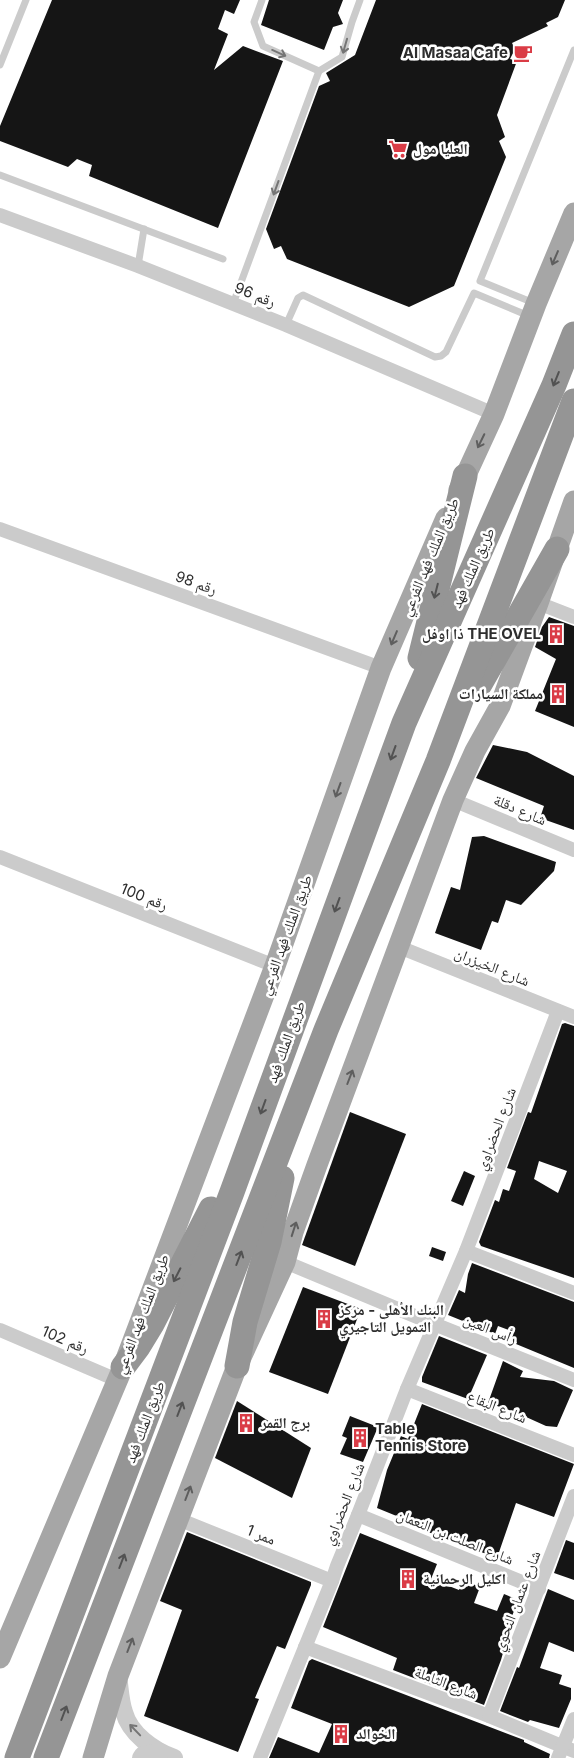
<svg xmlns="http://www.w3.org/2000/svg" width="574" height="1758" font-family="Inter,'Noto Naskh Arabic',sans-serif">
  <rect width="100%" height="100%" fill="#fff"/>
  <g fill="#151515" fill-rule="evenodd">
    <polygon points="52,0 240,0 234,14 225,10 218,29 228,34 214,70 243,46 283,61 218,228 89,176 92,165 77,159 68,167 0,141 0,126"/>
    <polygon points="269,0 343,0 338,13 343,24 333,27 324,50 261,25"/>
    <polygon points="376,0 565,0 558,17 546,23 548,26 512,43 515,49 510,59 517,61 497,115 505,137 499,141 506,157 454,286 409,307 287,259 281,246 274,249 266,229 319,86 330,81 326,73 355,55"/>
    <polygon points="549,617 574,626 574,727 535,711 556,659 535,647 542,627"/>
    <polygon points="493,745 527,752 574,776 574,830 540,818 544,806 476,778"/>
    <polygon points="484,836 556,862 554,871 521,905 506,900 498,923 492,921 481,950 435,933 451,887 460,890 472,837"/>
    <path d="M565,1023l9,3v252l-93,-32 -2,-4 16,-42 4,2 4,-13 6,2 7,-20 -9,-3 21,-56 3,1 31,-89zM539,1161l28,10 -9,22 -24,-14z"/>
    <polygon points="350,1112 406,1134 355,1266 302,1245"/>
    <polygon points="464,1171 475,1176 463,1206 451,1201"/>
    <polygon points="432,1247 446,1252 443,1261 429,1256"/>
    <polygon points="472,1263 574,1302 574,1368 516,1344 517,1342 511,1340 514,1332 498,1326 495,1334 448,1315 459,1290 465,1293 468,1274"/>
    <polygon points="303,1287 361,1309 328,1394 269,1372"/>
    <polygon points="439,1336 487,1355 468,1399 422,1382 422,1377"/>
    <polygon points="503,1361 523,1371 520,1377 554,1381 573,1390 557,1427 546,1426 515,1412 488,1403"/>
    <polygon points="237,1401 311,1448 292,1498 215,1458"/>
    <polygon points="422,1404 574,1464 554,1517 516,1503 497,1558 420,1529 421,1526 377,1508 387,1470 401,1436 408,1439"/>
    <polygon points="350,1416 378,1427 363,1462 340,1454 347,1438 342,1436"/>
    <polygon points="187,1532 311,1582 311,1585 285,1649 277,1646 255,1698 259,1699 238,1752 144,1716 182,1610 160,1601"/>
    <polygon points="360,1533 437,1564 431,1579 459,1590 463,1580 480,1587 474,1603 497,1611 504,1594 518,1600 503,1641 506,1642 501,1660 484,1705 393,1670 397,1658 323,1627"/>
    <polygon points="566,1540 574,1543 574,1580 554,1573"/>
    <polygon points="548,1589 574,1600 574,1652 549,1642 540,1668 562,1675 559,1684 571,1688 571,1699 559,1728 530,1720 528,1722 500,1711 517,1667 519,1668"/>
    <polygon points="312,1659 524,1740 524,1742 550,1754 549,1758 269,1758 278,1737 319,1753 332,1724 291,1708 309,1661"/>
  </g>
  <g fill="none" stroke-linecap="round" stroke-linejoin="round">
    <g stroke="#cbcbcb" stroke-width="7">
      <polyline points="262,0 254,22 263,46 319,71"/>
      <polyline points="0,65 26,0"/>
      <polyline points="0,175 223,259"/>
      <polyline points="138,266 144,229"/>
      <polyline points="534,303 480,281 574,50"/>
      <polyline points="233,304 319,71 342,57 352,22 360,0"/>
      <polyline points="286,325 298,298 303,295 435,357 441,356 446,352 474,293 529,316"/>
    </g>
    <g stroke="#cbcbcb" stroke-width="14">
      <polyline points="0,215 138,266 286,325 494,414"/>
      <polyline points="0,529 381,668"/>
      <polyline points="538,603 574,617"/>
      <polyline points="453,800 574,850"/>
      <polyline points="0,857 275,966"/>
      <polyline points="399,947 574,1017"/>
      <polyline points="466,1251 574,1293"/>
      <polyline points="285,1262 434,1324 574,1380"/>
      <polyline points="0,1330 117,1380"/>
      <polyline points="407,1389 574,1455"/>
      <polyline points="358,1515 539,1589"/>
      <polyline points="178,1519 332,1581"/>
      <polyline points="305,1647 489,1716 574,1751"/>
      <polyline points="489,1716 574,1496"/>
      <polyline points="260,1758 332,1581 337,1566 358,1515 407,1389 466,1251 558,1011"/>
      <polyline points="558,1758 574,1719"/>
    </g>
    <g stroke="#cbcbcb" stroke-width="18">
      <path d="M118,1676c2,12 2,25 6,36 6,22 29,38 50,46"/>
      <polyline points="141,1758 143,1755 160,1752"/>
    </g>
    <g stroke="#a6a6a6" stroke-width="21">
      <polyline points="459,490 494,414 536,304 574,213"/>
      <polyline points="0,1658 123,1367 275,966 381,668 446,518"/>
      <polyline points="93,1758 118,1676 237,1366 285,1262 293,1232 317,1165 453,800 475,751 500,706 538,603 574,501"/>
    </g>
    <g stroke="#959595" stroke-width="25">
      <polyline points="420,658 465,476"/>
      <polyline points="480,684 557,549"/>
      <polyline points="237,1366 245,1322 269,1242 282,1178"/>
      <polyline points="123,1367 138,1347 152,1324 211,1209"/>
      <polyline points="17,1758 232,1192 404,723 554,385 574,334"/>
      <polyline points="46,1758 326,1030 438,761 574,401"/>
    </g>
  </g>
  <defs><path id="oneway-shaft" d="M-6 0H5M1.5-3L5.5 0L1.5 3" fill="none" stroke-width="1.6" stroke-linecap="round" stroke-linejoin="round" transform="scale(1.25)"/></defs>
  <g stroke="#757575">
    <use href="#oneway-shaft" transform="translate(345 46) rotate(106)"/>
    <use href="#oneway-shaft" transform="translate(279 53) rotate(24)"/>
    <use href="#oneway-shaft" transform="translate(276 188) rotate(110)"/>
    <use href="#oneway-shaft" transform="translate(135 1730) rotate(-134)"/>
  </g>
  <g stroke="#5e5e5e">
    <use href="#oneway-shaft" transform="translate(555 258) rotate(113)"/>
    <use href="#oneway-shaft" transform="translate(481 441) rotate(116)"/>
    <use href="#oneway-shaft" transform="translate(394 638) rotate(113)"/>
    <use href="#oneway-shaft" transform="translate(338 790) rotate(110)"/>
    <use href="#oneway-shaft" transform="translate(350 1077) rotate(-69)"/>
    <use href="#oneway-shaft" transform="translate(294 1229) rotate(-72)"/>
    <use href="#oneway-shaft" transform="translate(188 1493) rotate(-69)"/>
    <use href="#oneway-shaft" transform="translate(130 1645) rotate(-69)"/>
  </g>
  <g stroke="#525252">
    <use href="#oneway-shaft" transform="translate(556 379) rotate(112)"/>
    <use href="#oneway-shaft" transform="translate(436 591) rotate(104)"/>
    <use href="#oneway-shaft" transform="translate(393 753) rotate(110)"/>
    <use href="#oneway-shaft" transform="translate(337 905) rotate(110)"/>
    <use href="#oneway-shaft" transform="translate(263 1107) rotate(110)"/>
    <use href="#oneway-shaft" transform="translate(239 1258) rotate(-69)"/>
    <use href="#oneway-shaft" transform="translate(177 1275) rotate(117)"/>
    <use href="#oneway-shaft" transform="translate(180 1409) rotate(-69)"/>
    <use href="#oneway-shaft" transform="translate(122 1561) rotate(-69)"/>
    <use href="#oneway-shaft" transform="translate(64 1713) rotate(-69)"/>
  </g>
  <defs>
    <g id="cafe-bare" transform="scale(1.5)"><path d="M-5.5-4.5H6V0H3Q3 3.5 0 3.5H-2.5Q-5.5 3.5-5.5 0ZM3-3.2v2h1.7v-2ZM-6 4.5H4V6H-6Z" fill="#da3c46" stroke="#fff" stroke-width="2.5" paint-order="stroke"/></g>
    <g id="supermarket-bare" transform="scale(1.5)"><path d="M-6-5.5h2.5l.6 2H6L4.5 2H-2.5L-4.4-4H-6ZM-1.5 3.2a1.3 1.3 0 1 0 .1 0ZM3 3.2a1.3 1.3 0 1 0 .1 0Z" fill="#da3c46" stroke="#fff" stroke-width="2.5" paint-order="stroke"/></g>
    <g id="building-bare" transform="scale(1.5)"><path d="M-4-6H4V6H1V3H-1V6H-4ZM-2.5-4.3h1.7v1.8h-1.7ZM.8-4.3h1.7v1.8H.8ZM-2.5-1h1.7V.8h-1.7ZM.8-1h1.7V.8H.8Z" fill="#da3c46" stroke="#fff" stroke-width="2.5" paint-order="stroke"/></g>
  </defs>
  <g fill-rule="evenodd">
    <use href="#cafe-bare" x="523" y="53"/>
    <use href="#supermarket-bare" x="398" y="149"/>
    <use href="#building-bare" x="556" y="634"/>
    <use href="#building-bare" x="558" y="694"/>
    <use href="#building-bare" x="324" y="1319"/>
    <use href="#building-bare" x="246" y="1423"/>
    <use href="#building-bare" x="360" y="1438"/>
    <use href="#building-bare" x="408" y="1579"/>
    <use href="#building-bare" x="341" y="1734"/>
  </g>
  <g text-anchor="middle" stroke-width="5" stroke-linejoin="round" paint-order="stroke">
    <g font-size="15" font-weight="bold" fill="#2e2e2e" stroke="#fff" text-anchor="start">
      <text x="508" y="58" text-anchor="end">Al Masaa Cafe</text>
      <text x="413" y="154">العليا مول</text>
      <text x="541" y="639" text-anchor="end">ذا اوفل THE OVEL</text>
      <text x="543" y="699" text-anchor="end">مملكة السيارات</text>
      <text x="339" y="1315">البنك الأهلي - مركز<tspan x="339" dy="17">التمويل التاجيري</tspan></text>
      <text x="261" y="1428">برج القمر</text>
      <text x="375" y="1434">Table<tspan x="375" dy="17">Tennis Store</tspan></text>
      <text x="423" y="1584">اكليل الرحمانية</text>
      <text x="356" y="1739">الخوالد</text>
    </g>
    <g font-size="15" fill="#2e2e2e" stroke="#fff">
      <text transform="translate(255 295) rotate(22)" y="5">رقم 96</text>
      <text transform="translate(430 557) rotate(-67)" y="5">طريق الملك فهد الفرعي</text>
      <text transform="translate(473 568) rotate(-66)" y="5">طريق الملك فهد</text>
      <text transform="translate(196 583) rotate(20)" y="5">رقم 98</text>
      <text transform="translate(520 810) rotate(23)" y="5">شارع دقلة</text>
      <text transform="translate(144 897) rotate(22)" y="5">رقم 100</text>
      <text transform="translate(286 935) rotate(-70)" y="5">طريق الملك فهد الفرعي</text>
      <text transform="translate(492 967) rotate(22)" y="5">شارع الخيزران</text>
      <text transform="translate(286 1042) rotate(-70)" y="5">طريق الملك فهد</text>
      <text transform="translate(496 1129) rotate(-69)" y="5">شارع الحضراوي</text>
      <text transform="translate(142 1314) rotate(-69)" y="5">طريق الملك فهد الفرعي</text>
      <text transform="translate(490 1329) rotate(22)" y="5">رأس العين</text>
      <text transform="translate(65 1340) rotate(23)" y="5">رقم 102</text>
      <text transform="translate(497 1407) rotate(22)" y="5">شارع البقاع</text>
      <text transform="translate(145 1422) rotate(-69)" y="5">طريق الملك فهد</text>
      <text transform="translate(344 1504) rotate(-68)" y="5">شارع الحضراوي</text>
      <text transform="translate(261 1535) rotate(22)" y="5">ممر 1</text>
      <text transform="translate(455 1537) rotate(22)" y="5">شارع الصلت بن النعمان</text>
      <text transform="translate(517 1601) rotate(-69)" y="5">شارع عثمان النحوي</text>
      <text transform="translate(446 1683) rotate(21)" y="5">شارع الثاملة</text>
    </g>
  </g>
</svg>
